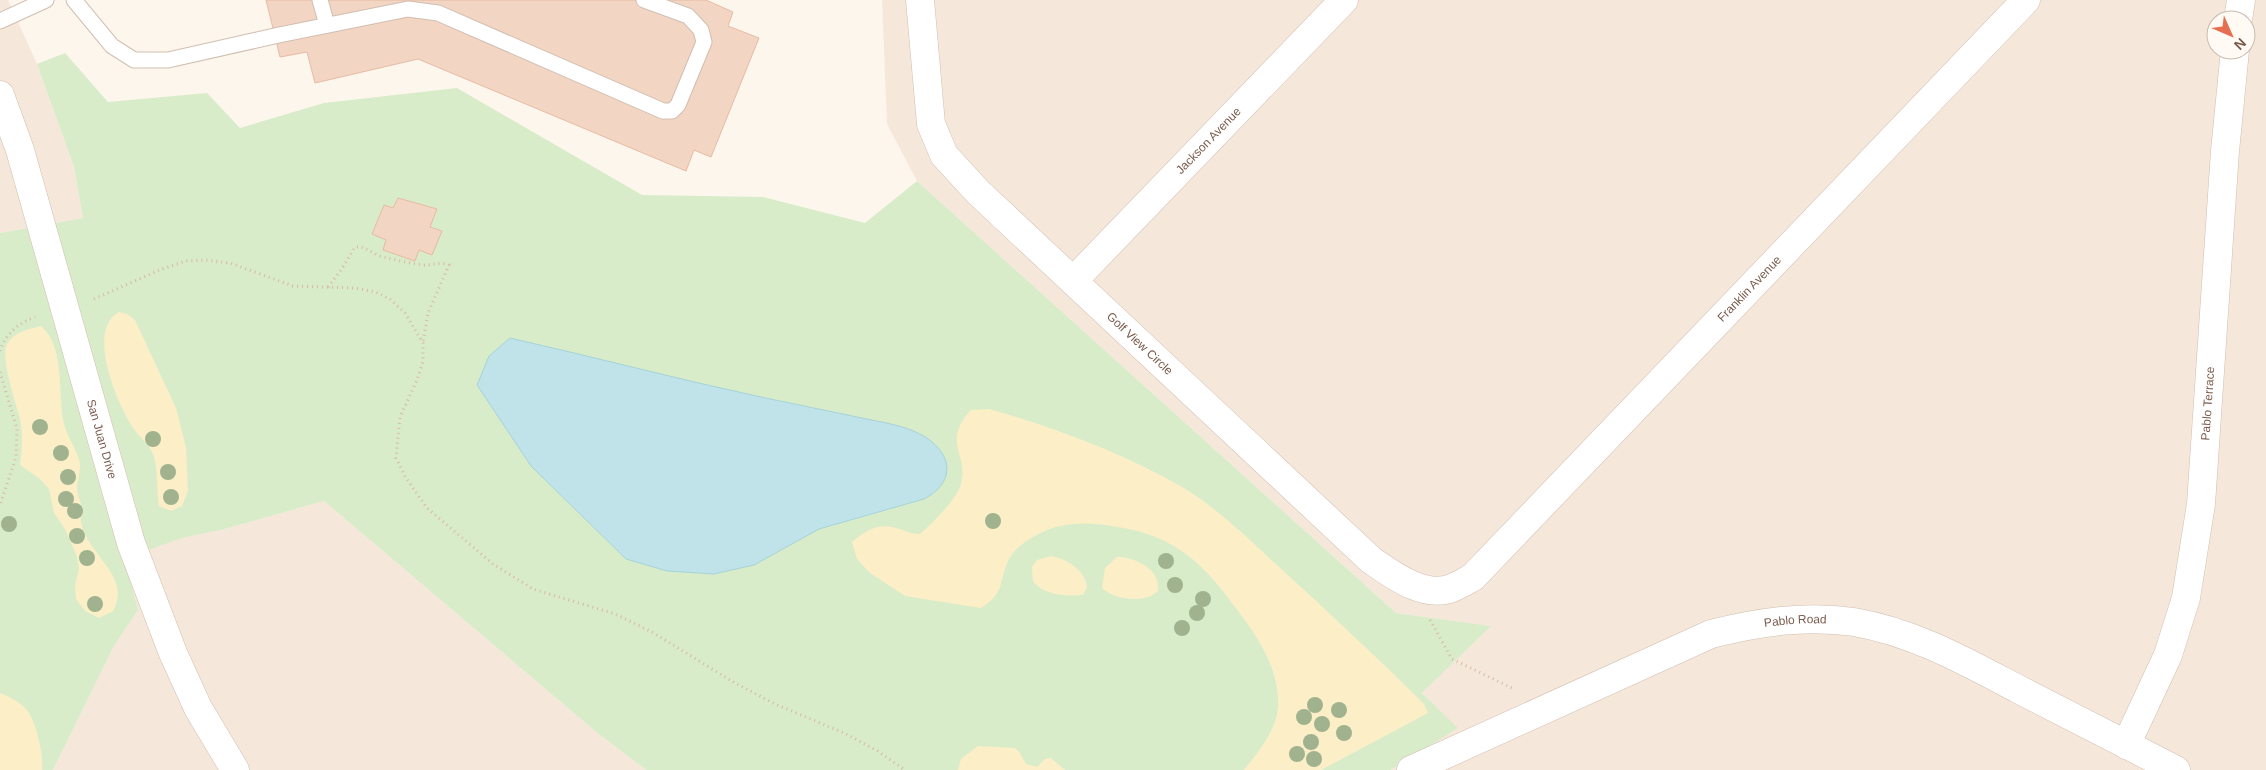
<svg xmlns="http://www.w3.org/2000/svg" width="2266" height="770" font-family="Arial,sans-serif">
  <rect width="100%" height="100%" fill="#fdf6ec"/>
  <g fill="#f5e8da" fill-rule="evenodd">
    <polygon points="0,0 8,0 37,64 74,167 83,218 0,233"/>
    <path d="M882,0h1384v770h-875l66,-42 -35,-35 68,-67 -94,-13 -479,-432 -30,-57zM2216,20h30v30h-30z"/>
    <polygon points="324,501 595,731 646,770 53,770 114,646 138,610 127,568 146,551 181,538 221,530"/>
  </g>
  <polygon fill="#d8ecc9" points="65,53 108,102 207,93 240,128 324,103 457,88 642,195 763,197 865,223 917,181 1396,613 1491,626 1422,693 1458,728 1391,770 646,770 595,731 324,501 221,530 182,538 146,551 127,568 138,610 114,646 53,770 0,770 0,233 83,218 74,167 37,64"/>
  <g fill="#fcefc7">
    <path d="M119,312l8,2 8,6 41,88 10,40 2,43 -6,15 -11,5 -12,-5c-3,-16 0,-39 -7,-54 -5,-10 -13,-15 -19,-24 -15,-23 -48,-98 -14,-116z"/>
    <path d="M41,326c25,22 16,67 23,98 3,12 11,23 15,35 3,11 -2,20 -2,30 0,5 3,10 4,15 2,6 -1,12 0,18 5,32 52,54 32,89l-14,7 -14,-7 -9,-12 -1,-13 4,-18 -2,-11 -12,-28 -11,-16 -5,-24 -9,-10 -20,-14c2,-15 3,-31 0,-46 -4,-17 -20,-60 -13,-75 7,-12 22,-15 34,-18z"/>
    <path d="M989,409c67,19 132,43 193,78 36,21 66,52 96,79 50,46 99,91 146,138l4,9 -107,57h-77c14,-18 32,-39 34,-62 2,-36 -17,-66 -37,-93 -37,-51 -64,-80 -129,-89 -19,-3 -36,-4 -56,1 -17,5 -40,17 -48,34 -10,23 -3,32 -27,47l-76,-12 -35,-23 -13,-14 -5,-17c12,-10 24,-18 40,-15 10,2 17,7 28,7 11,-10 35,-33 40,-47 11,-32 -20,-44 11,-77z"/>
    <path d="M1051,556c16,3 34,14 36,31l-4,8c-19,1 -36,1 -50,-13l-1,-15 5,-7z"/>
    <path d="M1117,557c18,0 44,12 41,34 -13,13 -44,9 -56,-3l3,-20z"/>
    <path d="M0,693c10,4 20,9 27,17 9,11 17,46 15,60h-42z"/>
    <polygon points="978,746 1015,748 1020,753 1026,764 1037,767 1045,759 1051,758 1065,770 958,770 961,759"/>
  </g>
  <path fill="#bfe3e8" stroke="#a5d3da" d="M510,338c84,19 167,41 251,59 34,7 67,14 101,21 18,4 41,7 58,16 32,17 38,47 4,65l-105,30 -65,36 -40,9 -47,-3 -41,-12 -95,-93 -54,-81 12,-29z"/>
  <g fill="#f3d5c3" stroke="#e6bba3">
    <polygon points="266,0 706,0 733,12 728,26 759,38 711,157 694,150 686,171 418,59 315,83 307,52 280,57"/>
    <polygon points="398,198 437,209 430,227 442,231 432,255 419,250 415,261 383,250 386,240 372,234 384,205 393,208"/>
  </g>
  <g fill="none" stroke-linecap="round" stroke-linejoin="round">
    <g stroke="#d1beb0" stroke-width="17">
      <g id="service">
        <polyline points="74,0 112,46 134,60 168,60 279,35 408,9 438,13 663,111 672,111 678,105 704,42 701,30 688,16 644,0"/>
        <polyline points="320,0 327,25"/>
        <polyline points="0,21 46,0"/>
      </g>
    </g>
    <g stroke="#d1beb0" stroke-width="29">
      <g id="minor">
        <path id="s1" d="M920,0l11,124 13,31 34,37 393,368c22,15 53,39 81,28 8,-3 14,-7 21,-11l553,-577"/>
        <polyline points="2238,20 2241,0"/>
        <path id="s2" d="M0,95l20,55 111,393 42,110 25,55 37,62"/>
        <path id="s3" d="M1073,281l271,-281"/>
        <path id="s4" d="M2126,745l42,-90 18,-57 15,-94 24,-353 10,-101"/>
        <path id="s5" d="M1411,770l300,-136c47,-12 94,-19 143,-12 59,10 111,39 164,67 52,27 105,54 158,81"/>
      </g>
    </g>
    <g stroke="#d9b8a5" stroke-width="3" stroke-dasharray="1 4" stroke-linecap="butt">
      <path d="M328,287l13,-17 14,-23c12,-1 17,7 28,10 13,3 26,6 39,8 10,1 17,-4 27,0l-21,48 -5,29"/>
      <polyline points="94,299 162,269 186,261 205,260 230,263 293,286 355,288 376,292 390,299 405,313 423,343 423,362 417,380 400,417 396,458 406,478 427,508 493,564 533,589 615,614 652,632 735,683 775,704 844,733 876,750 905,770"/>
      <path d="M0,351c5,-17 19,-28 35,-34"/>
      <polyline points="0,372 17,429 16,457 0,505"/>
      <polyline points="1430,620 1452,659 1514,689"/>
    </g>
    <use href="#service" stroke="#fff" stroke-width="15"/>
    <use href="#minor" stroke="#fff" stroke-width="28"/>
  </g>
  <g fill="#a0b28e">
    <circle cx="40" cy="427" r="8"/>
    <circle cx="153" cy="439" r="8"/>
    <circle cx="61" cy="453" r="8"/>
    <circle cx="168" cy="472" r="8"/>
    <circle cx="68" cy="477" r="8"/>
    <circle cx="171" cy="497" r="8"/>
    <circle cx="66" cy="499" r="8"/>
    <circle cx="75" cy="511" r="8"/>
    <circle cx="993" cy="521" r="8"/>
    <circle cx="9" cy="524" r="8"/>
    <circle cx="77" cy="536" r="8"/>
    <circle cx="87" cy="558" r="8"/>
    <circle cx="1166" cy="561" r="8"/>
    <circle cx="1175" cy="585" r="8"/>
    <circle cx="1203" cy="599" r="8"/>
    <circle cx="95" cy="604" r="8"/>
    <circle cx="1197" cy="613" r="8"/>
    <circle cx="1182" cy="628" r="8"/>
    <circle cx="1315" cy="705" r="8"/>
    <circle cx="1339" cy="710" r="8"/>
    <circle cx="1304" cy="717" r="8"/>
    <circle cx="1322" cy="724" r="8"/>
    <circle cx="1344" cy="733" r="8"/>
    <circle cx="1311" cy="742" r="8"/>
    <circle cx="1297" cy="754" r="8"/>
    <circle cx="1314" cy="759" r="8"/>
  </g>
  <g text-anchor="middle" stroke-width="4" stroke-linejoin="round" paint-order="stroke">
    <g font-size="12" fill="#7a5c4d" stroke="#fffaf3">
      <text dy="4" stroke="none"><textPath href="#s3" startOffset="195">Jackson Avenue</textPath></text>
      <text dy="4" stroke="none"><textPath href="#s1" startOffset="1259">Franklin Avenue</textPath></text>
      <text dy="4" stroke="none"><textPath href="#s1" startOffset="430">Golf View Circle</textPath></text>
      <text dy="4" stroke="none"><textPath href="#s4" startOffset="355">Pablo Terrace</textPath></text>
      <text dy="4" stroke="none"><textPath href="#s2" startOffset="359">San Juan Drive</textPath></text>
      <text dy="4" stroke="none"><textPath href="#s5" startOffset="415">Pablo Road</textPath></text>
    </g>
  </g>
  <g transform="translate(2231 35) rotate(135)"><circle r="24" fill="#fffaf3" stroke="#cabbb1"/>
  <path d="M0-4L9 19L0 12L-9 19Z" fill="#e76f51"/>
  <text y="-8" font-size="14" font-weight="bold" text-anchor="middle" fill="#7a5c4d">N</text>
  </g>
</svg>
